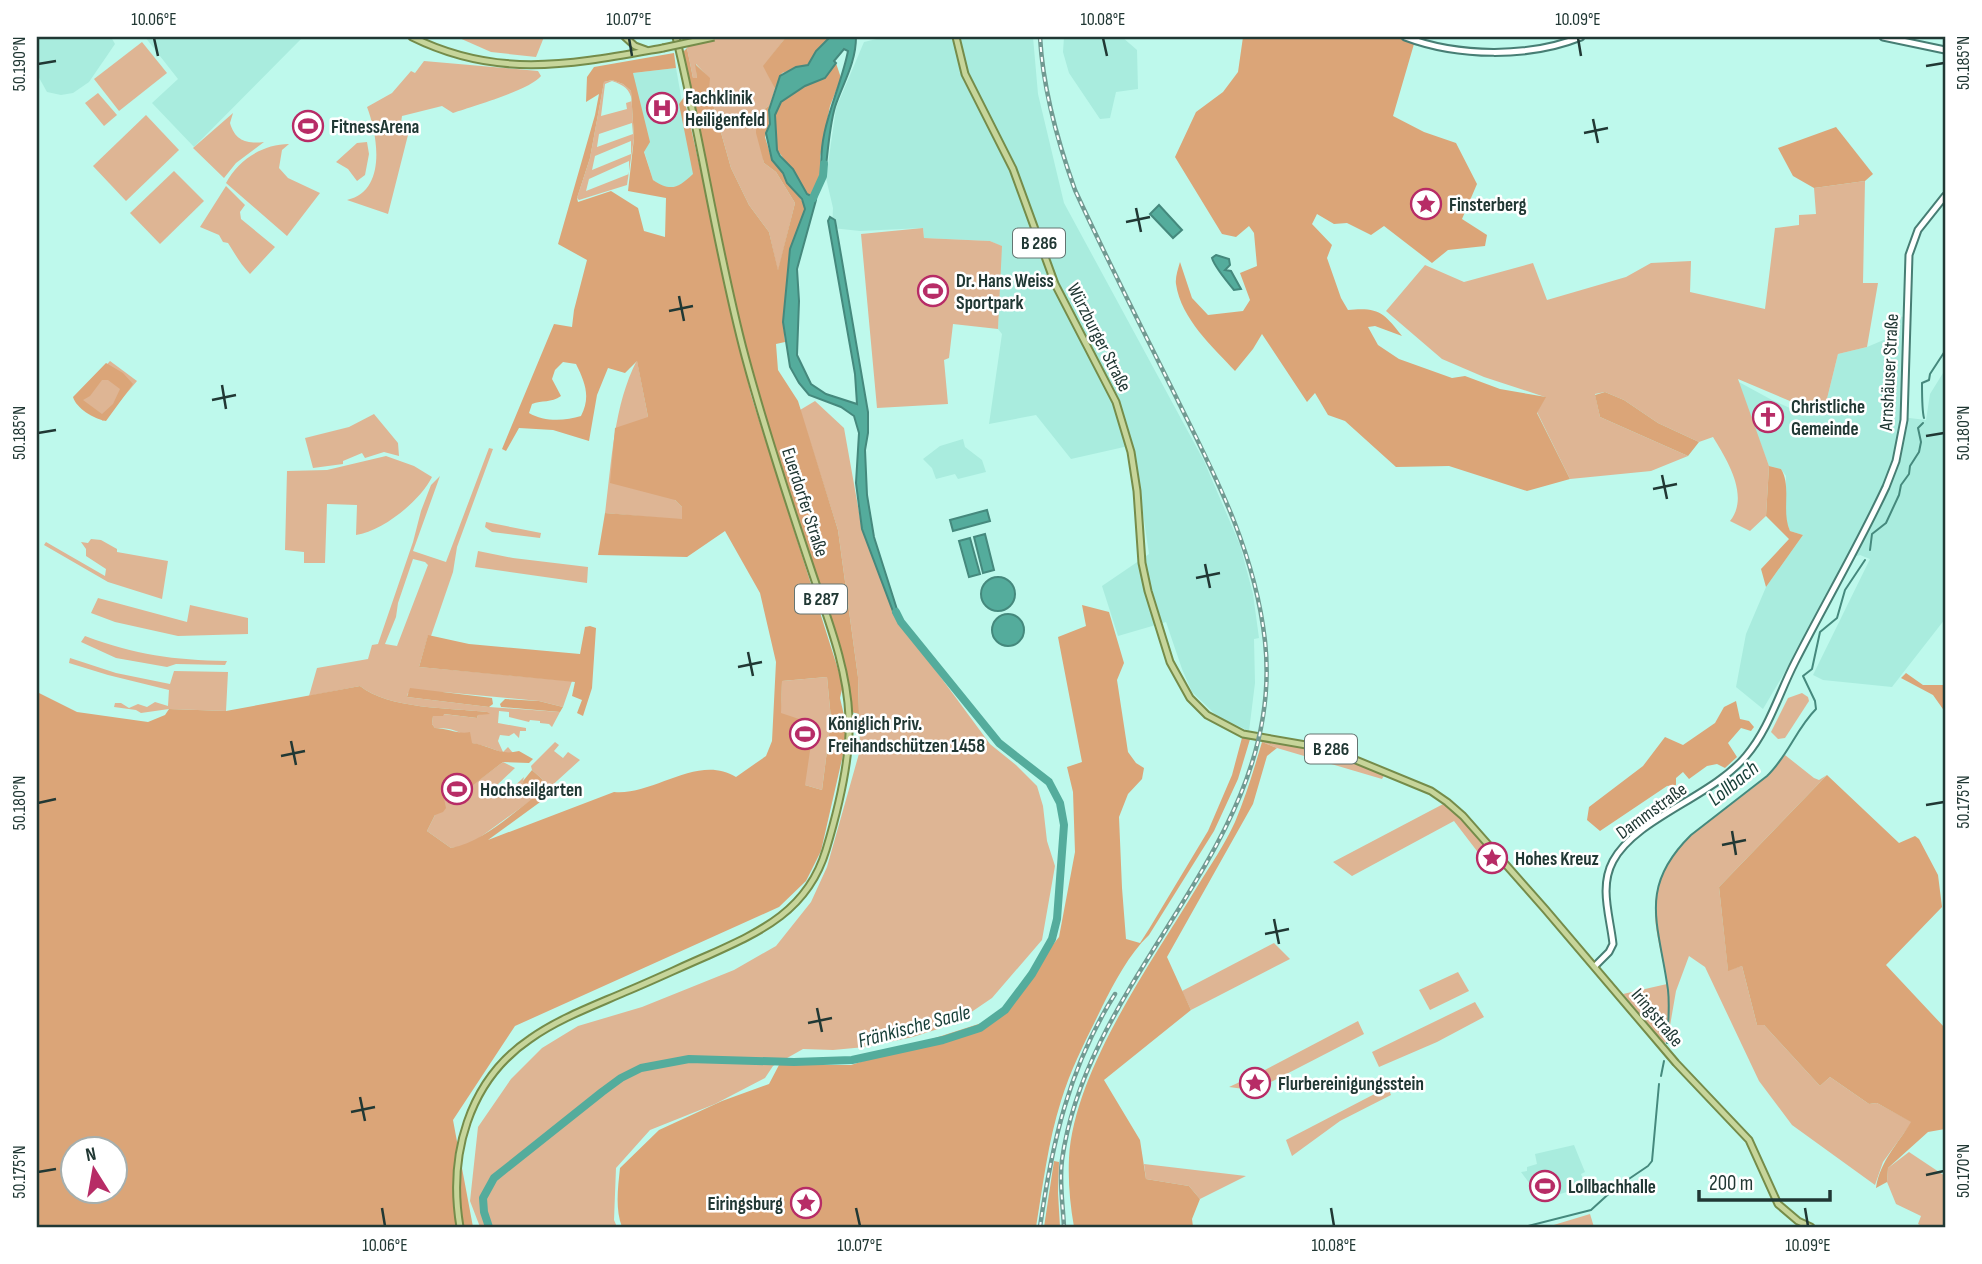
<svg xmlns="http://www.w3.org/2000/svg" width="1982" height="1264" font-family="'Sofia Sans Condensed',sans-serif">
  <rect width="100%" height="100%" fill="#bef9ec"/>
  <g fill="#a9ecde">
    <polygon points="37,37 111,37 115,44 89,82 73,93 61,95 47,92 37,74"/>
    <polygon points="145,37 303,37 194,147 152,103 178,79"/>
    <polygon points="885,37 951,37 952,41 960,37 1033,37 1038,94 1064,203 1204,461 1240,545 1253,594 1259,638 1254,639 1255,683 1249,731 1218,717 1192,692 1182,669 1166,622 1118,636 1102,586 1149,554 1133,445 1071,459 1036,415 989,424 1002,334 998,329 1001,246 990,241 924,238 923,228 860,231 832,228 833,208 826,178 836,108 864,42"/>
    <polygon points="1064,37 1122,37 1137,50 1138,89 1116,92 1110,118 1100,119 1069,73 1063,52"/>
    <polygon points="676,68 695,175 681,186 664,188 653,180 644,151 633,73"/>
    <polygon points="1890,315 1904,317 1901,417 1926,420 1930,394 1943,373 1945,374 1945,619 1892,687 1823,680 1813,675 1870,559 1860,555 1853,557 1763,709 1736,687 1746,634 1766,587 1803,535 1790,531 1786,521 1786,476 1781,469 1769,466 1737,381 1772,400 1808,416 1823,415 1838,354 1867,347 1886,339"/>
    <polygon points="963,439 965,447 982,460 986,472 958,479 955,474 936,479 932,468 923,459 940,446"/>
    <polygon points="1574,1145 1585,1172 1581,1174 1586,1187 1541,1199 1521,1172 1527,1171 1527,1167 1537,1164 1535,1154"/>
  </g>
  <g fill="#deb594" fill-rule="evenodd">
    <polygon points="457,37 544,37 536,57 491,52"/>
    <polygon points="693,37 786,37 764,66 775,89 770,105 756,115 764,163 776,172 795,203 778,272 769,232 749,205 731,168 709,90 709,78 696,64 697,79 693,78 687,48"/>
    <polygon points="142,42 167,73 119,111 94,79"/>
    <path d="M424,61l114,10 3,5c-11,14 -68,30 -88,37l-11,-7 -40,10 -1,7 8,8 -21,83 -41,-14c40,-9 31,-64 20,-93l25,-14 19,-22 4,2z"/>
    <path d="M612,80l11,4 8,7 3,47 -7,47 -48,15 -2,-2 13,-40 14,-76zM612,81c12,4 18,8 20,20l-6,2 1,6 -26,7 4,-32zM632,123l1,11 -36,13 2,-13zM631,141v13l-39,16 3,-14zM629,161v13l-43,17 3,-12z"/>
    <polygon points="98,93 117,115 104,126 85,103"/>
    <path d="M233,113l-3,10c5,18 17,21 34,19l-28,21 -12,15 -31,-30z"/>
    <polygon points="146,115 179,150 126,201 93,166"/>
    <polygon points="367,142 369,154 365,175 357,181 348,169 336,162 357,143"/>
    <path d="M289,144l-7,6 -3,18 9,10 32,15 -33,43 -61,-53c12,-23 37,-39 63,-39z"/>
    <polygon points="174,171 204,201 160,244 130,213"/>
    <path d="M1865,181l-2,102h15l-11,64 -29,7 -15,61 -85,-36 31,87 -3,50 -16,15 -20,-10c20,-25 -3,-61 -17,-84l-14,5 -41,-19 -34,-23 -19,-8 -10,2 5,23 88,39 -37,15 -81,8 -33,-67 8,-15 -61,-20 -42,-18 -56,-48 39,-46 39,17 69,-19 14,37 79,-23 25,-14 40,-2 -1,31 75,17 10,-81 24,-3v-10l17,-1 -2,-26z"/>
    <path d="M226,186l19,19 -5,7 1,7 34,28 -25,27c-9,-9 -15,-20 -22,-31l-5,-1 -4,-7 -19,-8z"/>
    <polygon points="923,228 924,238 990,241 1002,246 998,329 953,324 949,358 944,360 948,404 877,408 861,234"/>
    <path d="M637,360l11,57 27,83 7,7v13l-77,-7c7,-51 8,-106 32,-153z"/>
    <polygon points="110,361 137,381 103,421 75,399"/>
    <polygon points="815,401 844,428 862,529 894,614 990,744 1016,765 1037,786 1043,806 1047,841 1055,866 1042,940 992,998 967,1015 941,1028 913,1037 865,1047 833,1050 803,1049 773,1066 765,1078 715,1104 650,1130 616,1168 614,1220 617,1227 480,1227 470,1201 478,1127 511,1079 542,1048 578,1026 642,1007 734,970 776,946 811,902 827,867 860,750 858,677 838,530 800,410"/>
    <polygon points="374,414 398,443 399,456 384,452 365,458 362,453 343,461 343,464 313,468 305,438 349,427"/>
    <path d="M489,448l4,1 -36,98 -4,25 -22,64h-3l-9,31 153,14 -9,26 -24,-6 -96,-9 -35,1 -1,4 82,10 71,5 -8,15 -3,-3 -9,-1v-2l-10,-1 -1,2 -20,-5v-5l-10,-1 -1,12 28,5v3h-6l-1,7 -5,-5 -5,3 -9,-1 -2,6 5,11 5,-5 5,6 -3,2c-13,-4 -25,-10 -39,-12 -9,-13 -21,-15 -36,-15l-3,-4 1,-8 10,-2 34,4 1,-3 9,-3c-36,-4 -99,-3 -127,-26l-51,10 8,-28 51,-9 4,-14 6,-1 35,-102 8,-31 10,-26 9,-9 -27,75 33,11zM413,559l12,3 3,3 -31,81 -12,-2 11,-27 2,-14z"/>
    <path d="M386,456l28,10 18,11c-12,24 -49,54 -76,58l1,-30 -30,-1 -2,59h-21v-11l-19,-2 2,-79 40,-1z"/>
    <polygon points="486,522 541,533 540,538 492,532 485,527"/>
    <polygon points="91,539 101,540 117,549 117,552 168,561 162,599 108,582 44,545 46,542 105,576 106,569 86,556 86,549 81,542 88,543"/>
    <polygon points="478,551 513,558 588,567 587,583 475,567"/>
    <polygon points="98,598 187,622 190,605 248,618 248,634 178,636 115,622 91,613"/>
    <path d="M85,636c51,19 88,24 142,25l-2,4 -49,-1 -9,3 -51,-9 -35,-16z"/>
    <polygon points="70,658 116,673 170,684 174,671 228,672 226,711 169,709 141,713 136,710 114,707 115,703 121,703 129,708 138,704 147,707 155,702 168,706 169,690 108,675 69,663"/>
    <polygon points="827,677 831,719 822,790 805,785 780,731 782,681"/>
    <polygon points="1802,693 1808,697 1809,701 1785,738 1778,739 1771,732 1788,698"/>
    <polygon points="1272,740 1329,749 1386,772 1382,779 1277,748 1262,742"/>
    <polygon points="555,742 559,745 554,751 563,758 568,752 580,760 547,790 542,779 532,770 531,766"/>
    <path d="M1785,755l29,23 5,2 8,-5 -108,112 9,83 14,-4 15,59h7l56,61 10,-9 39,27 8,-1 35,19 -29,40 -8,23 -83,-60 -33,-44 -54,-114 -16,-11 -13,35 -9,52 -4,-1 -40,-48 44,-10c-3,-22 -13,-54 -12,-74 2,-82 90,-98 130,-155z"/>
    <polygon points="503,762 515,768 496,786 505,795 524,777 523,781 533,799 479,838 465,846 451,848 427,831 435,815 434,807 446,792 479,780"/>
    <polygon points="1447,802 1490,848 1480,855 1454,821 1352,876 1333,862"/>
    <polygon points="1274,943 1290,959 1191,1010 1182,991"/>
    <polygon points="1458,972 1469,991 1430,1010 1419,990"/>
    <polygon points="1475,1002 1484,1017 1437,1042 1379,1067 1372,1052"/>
    <polygon points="1358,1021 1364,1034 1265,1085 1267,1092 1229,1087 1259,1073"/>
    <polygon points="1388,1087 1391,1095 1340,1121 1292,1156 1286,1140"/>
    <polygon points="1909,1152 1945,1176 1945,1227 1924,1227 1918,1224 1921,1216 1896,1204 1887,1182 1888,1168"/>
    <polygon points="1144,1164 1246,1176 1200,1199 1189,1186 1146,1179"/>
    <polygon points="1590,1214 1594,1227 1547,1227"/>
  </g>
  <g fill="#dba578" fill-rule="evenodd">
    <polygon points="786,37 830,37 816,51 810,64 782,73 775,89 763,66"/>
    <path d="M1243,37h156l15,7 -21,72 31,16 32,11 21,41 -15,35 25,16 -2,11 -37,4 -16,13 -48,-37 -13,9 -24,-12 -13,1 -17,-10 -5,10 20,21 -5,13 14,40 7,12c31,-3 36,3 54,26l-27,-10 -7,1 10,18 21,14 53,19 13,-2 35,13 46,8 -9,16 33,66 -43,12 -78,-25 -53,1 -51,-46 -17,-6 -13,-22 -8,9 -45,-68 -9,15 -18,22c-22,-24 -54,-52 -59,-87 -1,-6 2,-15 4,-22l12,36 16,17 35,-4 7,-11 -10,-27 17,-7 -3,-33 -5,-7 -13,11 -14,-3 -47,-77 21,-45 27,-20 15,-20z"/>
    <path d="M687,48l6,30h4l-2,-14 15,14 -1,12 22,78 18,37 20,27 9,38 17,-67 -19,-31 -12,-9 -8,-30v-18l14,-10v19l-5,13 7,23 11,13 21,31 1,5 -15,40 -7,73 2,20 -9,2 2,26 20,31 40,129 20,147 1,37 -8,-2c-5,-55 -25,-107 -43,-159 -17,-50 -33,-101 -48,-152 -32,-115 -52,-233 -77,-349z"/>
    <path d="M674,53l2,15 -43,5 17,69 -6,10 9,28c18,12 25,8 40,-6l-14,-70 5,-7 67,298 92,290 -3,13 6,26 -1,22 -24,105 -15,30 -27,26 -264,119 -62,94 20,107h-436v-535l40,20 71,10 17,-7 4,-6 57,2 134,-25c28,23 91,22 127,26l3,2 -12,1 -1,3 -33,-4 -1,2h-10l-1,8 3,4c11,0 25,7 35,4l2,11c20,3 27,13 47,8l14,8 -4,4 -26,-1 -43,33 -2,5h-6l-6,-4 -2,2 2,10 -3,4 -8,3 -8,16 24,17c31,-6 56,-30 81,-49l-7,-7 -2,-11 9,-11 10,9 5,11 5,-3 -5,10 -59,43 126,-48c39,4 84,-39 122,-15l30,-21 6,-15 4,-79 -16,-69 -35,-62 -38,26 -89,-2 7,-42 77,6v-12l-7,-7 -65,-17 5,-55 33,-11 -11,-56 -12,12 -17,-5 -11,27 -8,46 -36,-11 -34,-2 -13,23 -4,-2 52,-125 18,3 2,-17 13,-50 -29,-16 37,-129 4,-21 -13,8 1,-25 7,-10zM612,80l11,4 8,7 3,47 -6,53 38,7 -1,39 -21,-6 -6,-23 -27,-17 -33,11 -1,-4 13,-40 14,-76zM563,362l13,2c9,18 15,33 5,52 -16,5 -37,6 -52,-3l3,-9c10,-4 19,-1 29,-8l-9,-17 3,-9zM827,677l4,42 -9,71 -17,-5 8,-55 -2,-7 -30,-10 1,-32zM74,1148h42v42h-42z"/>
    <polygon points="836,63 841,78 830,106 820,157 822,173 811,197 807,194 777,149 775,115 780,103 805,86 825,78"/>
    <polygon points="1836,127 1873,174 1865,181 1814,188 1793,176 1778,148"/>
    <path d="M106,363l17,10 10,11 -27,37c-12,-2 -30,-13 -33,-24zM102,380h6l12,9 -7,15 -11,10 -19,-14 7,-4z"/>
    <polygon points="1605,392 1624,400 1658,423 1699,442 1688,456 1600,417 1595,395"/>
    <path d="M1769,466l12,3c11,18 0,42 9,62l13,4 -37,52 -5,-18 28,-30 -23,-23z"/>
    <path d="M1082,605l27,7 15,51 -7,17 11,72 8,11 8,5 -2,11 -14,15 -9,23 3,71 4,51 14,4 9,-14 59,-98 24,-56 11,-41 8,2 -13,43 -24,52 -65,104c-20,19 -35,48 -47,72 -15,31 -31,61 -41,94 -13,41 -18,84 -25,126h-414c-7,-18 -4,-40 -2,-59l39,-38 63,-29 47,-17 10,-19h72l143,-46 65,-82 16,-85 -2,-60 -6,-25 15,-5 -24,-125 28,-11z"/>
    <polygon points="590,626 596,628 592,688 583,716 577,713 582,700 572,696 575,682 419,667 428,635 469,644 580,654 585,627"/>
    <polygon points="1906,673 1923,685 1945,685 1945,712 1933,695 1901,678"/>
    <polygon points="410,688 492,698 493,704 489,707 407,697"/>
    <polygon points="505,699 539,701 563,707 560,712 501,707 500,704"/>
    <polygon points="1736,701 1740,719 1749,721 1754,727 1751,731 1741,728 1728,743 1737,757 1725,768 1717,764 1707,766 1689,779 1683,772 1676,778 1676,785 1667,786 1600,831 1587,820 1589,807 1643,766 1665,737 1683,745 1715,723 1724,707"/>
    <path d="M1262,742l15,6 -10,8 -14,48 -86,153 24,53 -87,70 36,60 6,39 43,7 11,13 -8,20 1,8h-119c-4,-23 -6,-45 -5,-69 5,-88 83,-196 128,-271 13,-21 28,-43 38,-65 11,-26 19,-53 27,-80z"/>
    <path d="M1827,775l72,68 16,-7 4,3 19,36 4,32 -56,58 59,63v101l-17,3 -40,36 -1,14 -11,6c4,-27 22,-44 35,-66l-34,-19 -8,1 -39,-27 -10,9 -56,-61h-7l-15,-59 -14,5 -9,-84z"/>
    <polygon points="1054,1161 1059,1162 1058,1193 1060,1227 1044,1227"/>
  </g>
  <g fill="#54ac9c" stroke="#45897d" stroke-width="2">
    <path d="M830,37h26c0,26 -13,46 -21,70 -6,21 -7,45 -10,67l-3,-1c-5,-43 18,-81 26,-122l-4,-2 -10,12 2,2 -11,15 -20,8 -24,16 -6,13 2,35 3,6 13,13 14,25 4,2 6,-6 -1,10 -19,69 2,32 -2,54 14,29 15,10 31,10 -2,-30 -27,-153 2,-4 5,3 33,192v21l-3,17 2,45 7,42 27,85 -7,-8 -32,-85 -6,-46 3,-50 -5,-17 -13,-9 -32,-12 -10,-12 -9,-16 -7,-45 7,-73 15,-40 -3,-10 -15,-16 -4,-10 -11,-13 -6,-27 4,-9 -1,-14 11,-34 16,-9 12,-2 8,-14z"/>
    <polygon points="1159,205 1182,230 1173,238 1150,214"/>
    <path d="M1216,255l13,4 1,6 -5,5 6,1 10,18 -7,1c-5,-6 -20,-25 -22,-32z"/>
    <polygon points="987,510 990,521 953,531 950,520"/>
    <polygon points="985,534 994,570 983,573 974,537"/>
    <polygon points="970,538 980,574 969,577 959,541"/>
    <circle cx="998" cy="594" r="17"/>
    <circle cx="1008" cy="630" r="16"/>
  </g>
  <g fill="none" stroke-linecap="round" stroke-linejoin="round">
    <g stroke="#45897d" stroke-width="2">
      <polyline points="1945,335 1945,346"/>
      <path d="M1924,418c-2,-7 -2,-26 -2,-35l7,-3 1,-6 15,-23"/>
      <polyline points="1870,550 1872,534 1886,523 1899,495 1901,485 1909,474 1910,466 1919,452 1921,442 1918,428 1923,423"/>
      <path d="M1667,1043c1,-17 3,-36 1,-53 -9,-66 -31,-102 23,-155l76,-59c21,-20 29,-47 49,-67l-1,-8 -12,-25 9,-7 8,-37 17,-14 8,-28 20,-30"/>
      <polyline points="1661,1076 1664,1061"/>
      <polyline points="1524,1227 1591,1210 1614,1189 1648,1166 1652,1161 1659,1084"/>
    </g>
    <g stroke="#54ac9c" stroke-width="8">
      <polyline points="813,198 823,176 824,164"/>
      <polyline points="489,1227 484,1212 483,1198 494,1178 602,1092 621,1078 641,1068 689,1059 794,1062 852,1060 943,1040 980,1028 1005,1010 1032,974 1052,939 1057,919 1064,825 1060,803 1049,782 999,743 901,622 896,612"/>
    </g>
    <g stroke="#477e74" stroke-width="9">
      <g id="secondary">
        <path d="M1405,37c53,20 124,21 176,0"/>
        <polyline points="1883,37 1945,50"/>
        <path d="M1595,966l14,-14 4,-8c-3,-28 -14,-57 0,-83 23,-43 99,-64 133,-105 23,-27 33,-63 49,-94 30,-59 63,-115 91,-175l10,-26 8,-41 5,-165 9,-25 27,-34"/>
      </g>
    </g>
    <g stroke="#758c4a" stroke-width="9">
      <g id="primary">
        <path d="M412,37c87,43 161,27 251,11"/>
        <polyline points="625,37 635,46 646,50"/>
        <polyline points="956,37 965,74 1013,169 1055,284 1116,402 1131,452 1137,491 1142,563 1148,591 1170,662 1190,698 1207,715 1243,734 1329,749 1431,791 1447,802 1463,816 1545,909 1676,1063 1749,1140 1778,1204 1798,1221 1811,1227"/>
        <path d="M460,1227c-12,-71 8,-146 70,-188 28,-20 63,-33 95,-47 29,-12 56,-25 84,-37 53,-24 99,-45 117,-105 12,-40 25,-92 23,-133 -2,-52 -23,-102 -39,-151 -23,-69 -46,-139 -65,-210 -28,-105 -43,-213 -69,-319"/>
      </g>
    </g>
    <use href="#secondary" stroke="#fff" stroke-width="5"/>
    <use href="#primary" stroke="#c7d59a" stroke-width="5"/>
    <g stroke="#719a92" stroke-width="4.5">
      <g id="rail">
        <path d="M1040,37c3,53 17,103 35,153 33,72 69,142 104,213 39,78 76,150 86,238 22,200 -177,330 -203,519 -3,22 1,45 2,67"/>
        <path d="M1040,1227c12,-84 29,-160 75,-233"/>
      </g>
    </g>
    <use href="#rail" stroke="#fff" stroke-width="2" stroke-dasharray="5" stroke-linecap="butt"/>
    <g stroke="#758c4a" stroke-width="9" stroke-linecap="butt">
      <polyline id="primary-bridge" points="663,48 714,37"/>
    </g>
    <use href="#primary-bridge" stroke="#c7d59a" stroke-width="5"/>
  </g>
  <path fill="none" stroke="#213834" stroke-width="2.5" d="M154,38l4,18M629,38l3,18M1103,38l4,18M1578,38l3,18M38,64l18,-3M1926,66l18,-3M1593,119l5,24M1584,133l24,-5M1136,208l5,24M1126,222l24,-5M679,296l5,25M669,311l24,-5M222,385l4,24M212,400l24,-5M38,433l18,-3M1926,436l18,-3M1662,475l5,24M1653,489l24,-5M1205,564l5,24M1196,578l24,-5M748,652l5,24M738,667l24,-5M291,741l5,24M281,756l24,-5M38,803l18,-4M1926,805l18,-3M1732,831l4,24M1722,845l24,-5M1274,919l5,25M1265,934l24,-5M817,1008l5,24M808,1023l24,-5M360,1097l5,24M351,1112l24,-5M38,1172l18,-3M1926,1175l18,-4M382,1208l3,18M856,1208l4,18M1331,1208l3,18M1805,1208l3,18"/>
  <defs>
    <g id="hospital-ring" transform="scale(1.575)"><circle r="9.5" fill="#fff" stroke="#b72c66" stroke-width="1.5"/><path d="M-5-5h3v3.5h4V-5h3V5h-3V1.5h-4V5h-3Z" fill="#b72c66"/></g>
    <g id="stadium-ring" transform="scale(1.575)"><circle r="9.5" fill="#fff" stroke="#b72c66" stroke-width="1.5"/><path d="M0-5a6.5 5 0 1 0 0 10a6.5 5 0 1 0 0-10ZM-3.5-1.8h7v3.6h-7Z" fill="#b72c66"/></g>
    <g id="sight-ring" transform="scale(1.575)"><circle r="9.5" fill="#fff" stroke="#b72c66" stroke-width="1.5"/><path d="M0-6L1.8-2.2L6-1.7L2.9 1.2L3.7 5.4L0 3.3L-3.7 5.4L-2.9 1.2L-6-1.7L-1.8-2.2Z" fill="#b72c66"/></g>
    <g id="church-ring" transform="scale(1.575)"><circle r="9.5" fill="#fff" stroke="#b72c66" stroke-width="1.5"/><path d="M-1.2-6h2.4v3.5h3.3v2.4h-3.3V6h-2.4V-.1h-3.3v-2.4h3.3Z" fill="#b72c66"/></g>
  </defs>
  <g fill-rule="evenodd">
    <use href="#hospital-ring" x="662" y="108"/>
    <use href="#stadium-ring" x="308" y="126"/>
    <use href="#sight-ring" x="1426" y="204"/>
    <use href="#stadium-ring" x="933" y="291"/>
    <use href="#church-ring" x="1768" y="417"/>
    <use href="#stadium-ring" x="805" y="734"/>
    <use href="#stadium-ring" x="457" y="789"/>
    <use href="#sight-ring" x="1492" y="858"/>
    <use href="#sight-ring" x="1255" y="1083"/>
    <use href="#stadium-ring" x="1545" y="1186"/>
    <use href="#sight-ring" x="806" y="1203"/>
  </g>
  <g text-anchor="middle" stroke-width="5" stroke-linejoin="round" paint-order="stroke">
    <g fill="#fff" stroke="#647471" stroke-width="2">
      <rect x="1013" y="228.5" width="52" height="29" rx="5"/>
      <rect x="795" y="584.5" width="52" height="29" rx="5"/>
      <rect x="1305" y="734.5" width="52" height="29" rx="5"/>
    </g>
    <g font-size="18" font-weight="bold" fill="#213834">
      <text x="1039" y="249">B 286</text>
      <text x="821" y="605">B 287</text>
      <text x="1331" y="755">B 286</text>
    </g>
    <g font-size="19" font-weight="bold" fill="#213834" stroke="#fff" text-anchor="start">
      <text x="685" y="104">Fachklinik<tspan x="685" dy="22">Heiligenfeld</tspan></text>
      <text x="331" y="133">FitnessArena</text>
      <text x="1449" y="211">Finsterberg</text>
      <text x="956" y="287">Dr. Hans Weiss<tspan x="956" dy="22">Sportpark</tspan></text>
      <text x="1791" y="413">Christliche<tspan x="1791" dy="22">Gemeinde</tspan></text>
      <text x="828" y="730">Königlich Priv.<tspan x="828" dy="22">Freihandschützen 1458</tspan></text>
      <text x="480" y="796">Hochseilgarten</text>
      <text x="1515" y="865">Hohes Kreuz</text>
      <text x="1278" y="1090">Flurbereinigungsstein</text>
      <text x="1568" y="1193">Lollbachhalle</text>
      <text x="783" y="1210" text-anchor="end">Eiringsburg</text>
    </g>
    <g font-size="19" fill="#213834" stroke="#fff">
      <text transform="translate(1100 337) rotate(63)" y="7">Würzburger Straße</text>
      <text transform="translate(1888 372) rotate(-87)" y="7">Arnshäuser Straße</text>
      <text transform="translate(806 502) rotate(72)" y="7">Euerdorfer Straße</text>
      <text transform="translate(1651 810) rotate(-36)" y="7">Dammstraße</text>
      <text transform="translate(1658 1017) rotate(50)" y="7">Iringstraße</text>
    </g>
    <g font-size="21" font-style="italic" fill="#173f38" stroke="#fff">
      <text transform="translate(1733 783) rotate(-39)" y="7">Lollbach</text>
      <text transform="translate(914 1026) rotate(-15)" y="7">Fränkische Saale</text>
    </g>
  </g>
  <rect width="1982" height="1264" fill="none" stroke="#ffffff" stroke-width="77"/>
  <g transform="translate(94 1170) rotate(349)"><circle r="33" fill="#ffffff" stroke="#a6afae" stroke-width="2"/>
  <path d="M0-5L12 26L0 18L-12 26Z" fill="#b72c66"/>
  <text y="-10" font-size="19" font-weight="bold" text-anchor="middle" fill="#213834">N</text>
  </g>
  <path d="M1699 1190v10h131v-10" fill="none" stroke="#213834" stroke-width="3.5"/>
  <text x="1709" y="1190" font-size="21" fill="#213834" stroke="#ffffff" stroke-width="5" paint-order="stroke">200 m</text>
  <rect x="38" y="38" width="1906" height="1188" fill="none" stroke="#213834" stroke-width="2.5"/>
  <g font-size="18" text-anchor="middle" fill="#213834">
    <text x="154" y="25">10.06°E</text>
    <text x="629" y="25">10.07°E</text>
    <text x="1103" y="25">10.08°E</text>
    <text x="1578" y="25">10.09°E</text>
    <text transform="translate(1963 63) rotate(-90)" y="6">50.185°N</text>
    <text transform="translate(19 64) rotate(-90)" y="6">50.190°N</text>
    <text transform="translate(1963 433) rotate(-90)" y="6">50.180°N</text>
    <text transform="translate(19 433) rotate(-90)" y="6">50.185°N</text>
    <text transform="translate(1963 802) rotate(-90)" y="6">50.175°N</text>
    <text transform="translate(19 803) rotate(-90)" y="6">50.180°N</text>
    <text transform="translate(1963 1171) rotate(-90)" y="6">50.170°N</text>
    <text transform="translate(19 1172) rotate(-90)" y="6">50.175°N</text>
    <text x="385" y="1251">10.06°E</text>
    <text x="860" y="1251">10.07°E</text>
    <text x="1334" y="1251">10.08°E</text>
    <text x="1808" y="1251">10.09°E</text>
  </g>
</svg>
